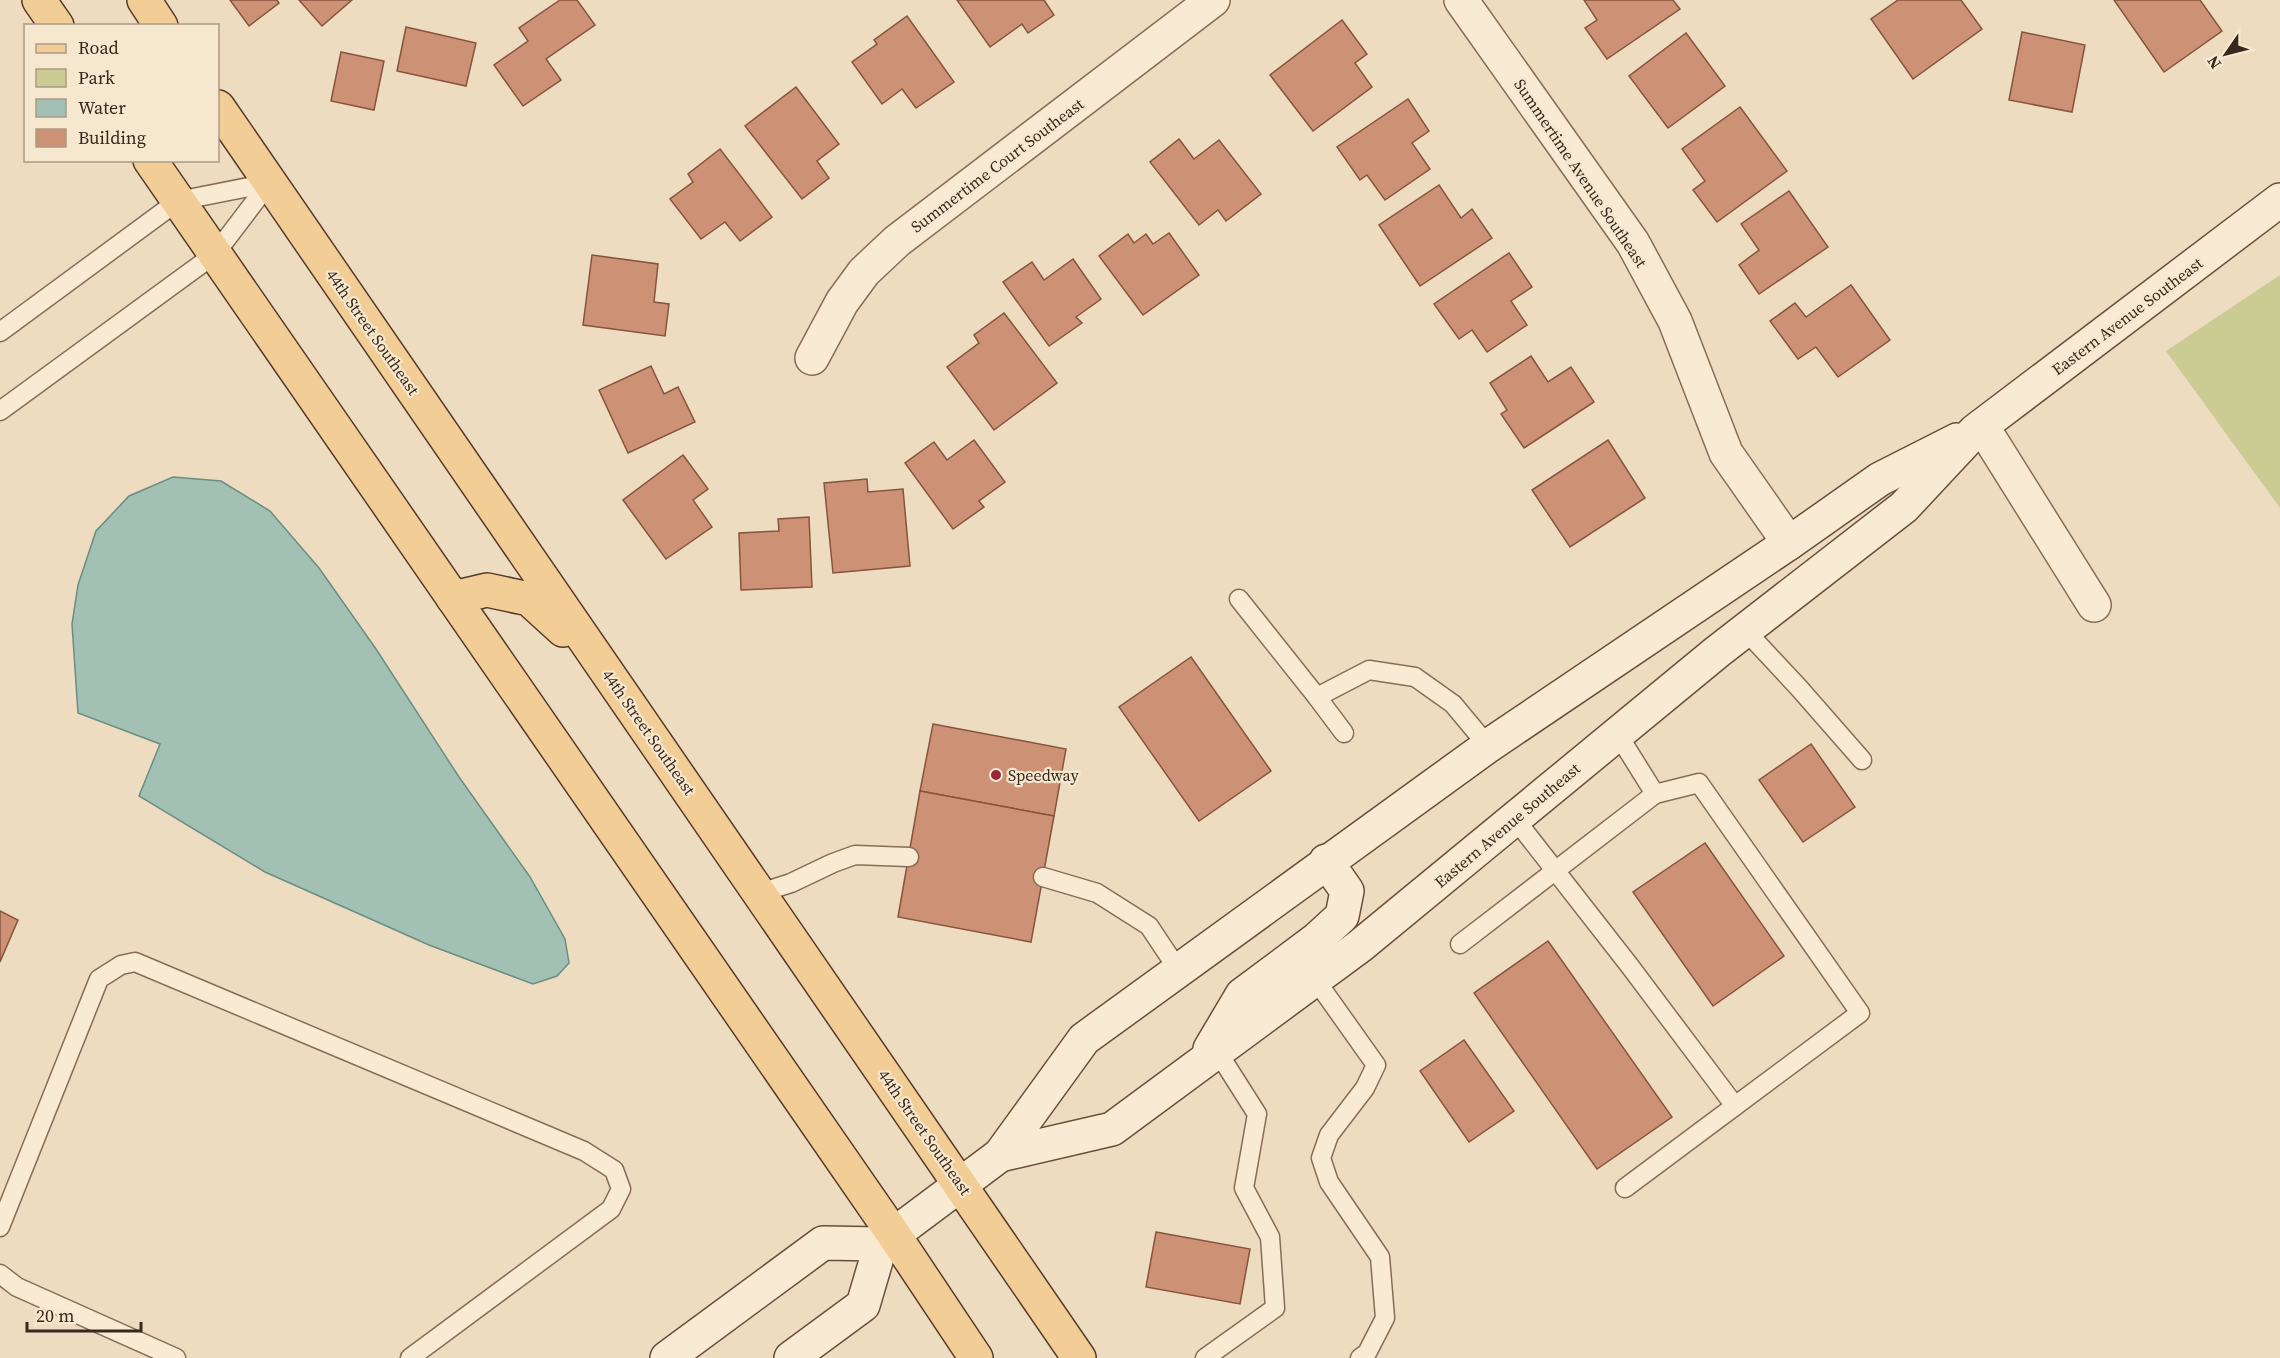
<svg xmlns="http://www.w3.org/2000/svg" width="2280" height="1358" font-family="'Source Serif 4',serif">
  <rect width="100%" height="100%" fill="#eedcc0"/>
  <polygon fill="#cbcc94" points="2280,275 2280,508 2166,351"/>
  <polygon fill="#a3c0b5" stroke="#6a8e82" stroke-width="1.5" points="173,477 221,481 270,511 319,568 376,649 459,777 530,877 565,939 569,963 557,976 533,984 429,945 265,872 139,796 160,744 78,713 72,624 78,585 96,531 129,496"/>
  <g fill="#cd9175" stroke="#87543d" stroke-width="1.5">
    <polygon points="230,0 277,0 279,3 249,26"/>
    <polygon points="299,0 352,0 322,26"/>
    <polygon points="560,0 577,0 595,25 546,59 561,80 523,106 494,65 528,41 519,28"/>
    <polygon points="957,0 1044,0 1054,15 1028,33 1022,24 990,47"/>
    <polygon points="1584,0 1673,0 1680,9 1607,59 1585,28 1597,20"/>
    <polygon points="1898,0 1961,0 1982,29 1913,79 1871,19"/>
    <polygon points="2114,0 2200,0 2222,31 2164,72"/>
    <polygon points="907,16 954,82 916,108 902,89 882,104 852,62 877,44 874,40"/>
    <polygon points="1342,20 1367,54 1355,63 1372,87 1313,131 1270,75"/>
    <polygon points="406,27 476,43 466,86 397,71"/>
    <polygon points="2022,32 2085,45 2072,112 2009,100"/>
    <polygon points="1686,33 1725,86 1668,128 1629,76"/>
    <polygon points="341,52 384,61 374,110 331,101"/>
    <polygon points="796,87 839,144 817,161 829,178 802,199 745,126"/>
    <polygon points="1408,99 1429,131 1412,143 1430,169 1385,200 1367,175 1360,180 1337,147"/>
    <polygon points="1740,107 1787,171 1717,222 1693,190 1705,181 1682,149"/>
    <polygon points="1179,139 1194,159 1219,140 1261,194 1226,221 1218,210 1199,225 1150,162"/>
    <polygon points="720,149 772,217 740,241 725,222 701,239 670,199 693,182 688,174"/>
    <polygon points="1439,185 1461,218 1472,209 1492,238 1420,286 1379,225"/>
    <polygon points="1789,191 1828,247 1759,294 1739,265 1759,250 1741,224"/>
    <polygon points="1169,233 1199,275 1143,315 1099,256 1128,234 1134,243 1146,234 1153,244"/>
    <polygon points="1509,253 1532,287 1511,301 1527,325 1487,352 1472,330 1459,339 1434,304"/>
    <polygon points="592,255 658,264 654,302 669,304 665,336 583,325"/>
    <polygon points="1073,259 1101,299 1076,317 1082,323 1049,346 1003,282 1032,262 1044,280"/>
    <polygon points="1851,285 1890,340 1838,377 1816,347 1798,359 1770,321 1795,303 1806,317"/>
    <polygon points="1004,313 1057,383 994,430 947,367 979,343 974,335"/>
    <polygon points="1531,356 1548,382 1571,367 1594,402 1524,448 1501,414 1507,410 1490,383"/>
    <polygon points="651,366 664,394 678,387 695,422 628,453 599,390"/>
    <polygon points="974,440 1005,482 979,501 984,507 953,529 905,463 934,442 947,460"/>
    <polygon points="1608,440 1645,498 1570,547 1532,490"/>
    <polygon points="683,455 708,489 693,500 712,527 666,559 623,500"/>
    <polygon points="867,479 868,492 903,489 910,566 833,573 824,483"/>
    <polygon points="809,517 812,587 741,590 739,533 779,531 778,519"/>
    <polygon points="1191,657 1271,771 1199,821 1119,707"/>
    <polygon points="933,724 1066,749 1054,816 920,791"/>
    <polygon points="1811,744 1855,807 1803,842 1759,780"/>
    <polygon points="920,791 1054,816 1031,942 898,917"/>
    <polygon points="1705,843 1784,956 1713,1006 1633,892"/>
    <polygon points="0,911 18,920 0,962"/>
    <polygon points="1548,941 1672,1117 1597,1169 1474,993"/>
    <polygon points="1464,1040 1514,1111 1469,1142 1420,1071"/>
    <polygon points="1156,1232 1250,1249 1240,1304 1146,1287"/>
  </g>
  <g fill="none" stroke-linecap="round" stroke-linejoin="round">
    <g stroke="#876d58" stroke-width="21">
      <g id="lane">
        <polyline points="0,332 178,201 269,183"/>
        <polyline points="0,411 215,254 269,183"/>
        <polyline points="1239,599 1317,697 1369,670 1415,677 1453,704 1488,746"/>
        <polyline points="1745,630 1799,688 1862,760"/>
        <polyline points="1317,697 1344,733"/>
        <polyline points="1515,819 1629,965 1735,1106 1860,1013 1699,783 1655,794"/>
        <polyline points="1043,877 1097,893 1149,926 1179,971"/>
        <polyline points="760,893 791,883 833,863 855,855 909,857"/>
        <polyline points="1460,944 1655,794 1617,733"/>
        <polyline points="1315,979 1376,1065 1365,1088 1329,1135 1321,1158 1329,1182 1380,1257 1385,1318 1367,1353 1360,1358"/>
        <polyline points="1625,1188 1735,1106"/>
        <polyline points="0,1227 99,979 121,965 135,962 584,1151 614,1170 621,1189 611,1209 410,1358"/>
        <polyline points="0,1274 17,1287 176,1358"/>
        <polyline points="1205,1358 1275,1308 1270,1237 1244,1188 1257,1114 1217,1051"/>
      </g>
    </g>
    <g stroke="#876d58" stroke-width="36">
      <g id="street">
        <polyline points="1461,0 1633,243 1675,321 1726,453 1789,543"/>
        <polyline points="812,358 842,302 864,272 897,241 1213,0"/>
        <polyline points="1982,426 2094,605"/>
      </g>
    </g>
    <g stroke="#694e3b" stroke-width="36">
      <g id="secondary">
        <polyline points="1210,1049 1242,995 1317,939 1342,916 1347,891 1326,861"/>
        <polyline points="1000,1155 1112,1129 1360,946 1717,652 1904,507 1975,431 2280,200"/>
        <polyline points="667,1358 823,1243 881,1244"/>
        <polyline points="791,1358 863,1305 881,1244 1000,1155 1084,1039 1488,746 1789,543 1880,479 1957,440"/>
      </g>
    </g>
    <g stroke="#553b2c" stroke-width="36">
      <g id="primary">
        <polyline points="39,0 57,26"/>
        <polyline points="144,0 161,26"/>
        <polyline points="218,107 1079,1358"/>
        <polyline points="150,160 894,1235 976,1358"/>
        <polyline points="453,598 487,590 529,599 563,630"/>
      </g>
    </g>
    <use href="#lane" stroke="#f9ead3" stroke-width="18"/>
    <use href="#street" stroke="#f9ead3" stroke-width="33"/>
    <use href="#secondary" stroke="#f9ead3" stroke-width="33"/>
    <use href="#primary" stroke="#f3cd96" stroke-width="33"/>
  </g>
  <circle fill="#972732" stroke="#f6e7cf" stroke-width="2" cx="996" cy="775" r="6"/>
  <g text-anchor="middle" stroke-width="4.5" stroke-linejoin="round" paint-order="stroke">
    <g font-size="16" fill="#37271c" stroke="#f6e7cf">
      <text transform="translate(997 165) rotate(-37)" y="6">Summertime Court Southeast</text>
      <text transform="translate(1581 173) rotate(56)" y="6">Summertime Avenue Southeast</text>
      <text transform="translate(2127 316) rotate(-37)" y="6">Eastern Avenue Southeast</text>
      <text transform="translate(373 332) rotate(55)" y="6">44th Street Southeast</text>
      <text transform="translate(649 732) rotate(55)" y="6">44th Street Southeast</text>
      <text transform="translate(1507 825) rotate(-40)" y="6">Eastern Avenue Southeast</text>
      <text transform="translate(925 1132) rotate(55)" y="6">44th Street Southeast</text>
    </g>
    <g font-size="16" fill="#37271c" stroke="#f6e7cf" text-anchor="start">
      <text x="1008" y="781">Speedway</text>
    </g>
  </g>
  <rect x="24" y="24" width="195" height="138" fill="#f6e7cf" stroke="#aa9a87" stroke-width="1.5"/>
  <rect x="36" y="44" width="30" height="9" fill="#f3cd96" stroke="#aa9a87" stroke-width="1.5"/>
  <text x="78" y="54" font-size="18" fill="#37271c">Road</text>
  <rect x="36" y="69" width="30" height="18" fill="#cbcc94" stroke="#aa9a87" stroke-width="1.5"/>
  <text x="78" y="84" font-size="18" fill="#37271c">Park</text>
  <rect x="36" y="99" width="30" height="18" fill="#a3c0b5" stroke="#aa9a87" stroke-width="1.5"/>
  <text x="78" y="114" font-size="18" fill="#37271c">Water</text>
  <rect x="36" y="129" width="30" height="18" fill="#cd9175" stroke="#aa9a87" stroke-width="1.5"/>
  <text x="78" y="144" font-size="18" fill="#37271c">Building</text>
  <g transform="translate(2226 54) rotate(235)" stroke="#f6e7cf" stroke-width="4.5" paint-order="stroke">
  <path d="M0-4.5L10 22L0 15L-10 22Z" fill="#37271c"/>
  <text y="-9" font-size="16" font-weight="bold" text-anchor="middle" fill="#37271c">N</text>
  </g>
  <path d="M27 1322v9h114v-9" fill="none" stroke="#37271c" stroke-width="3"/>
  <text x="36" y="1322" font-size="18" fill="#37271c" stroke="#f6e7cf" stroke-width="4.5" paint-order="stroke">20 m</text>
</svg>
